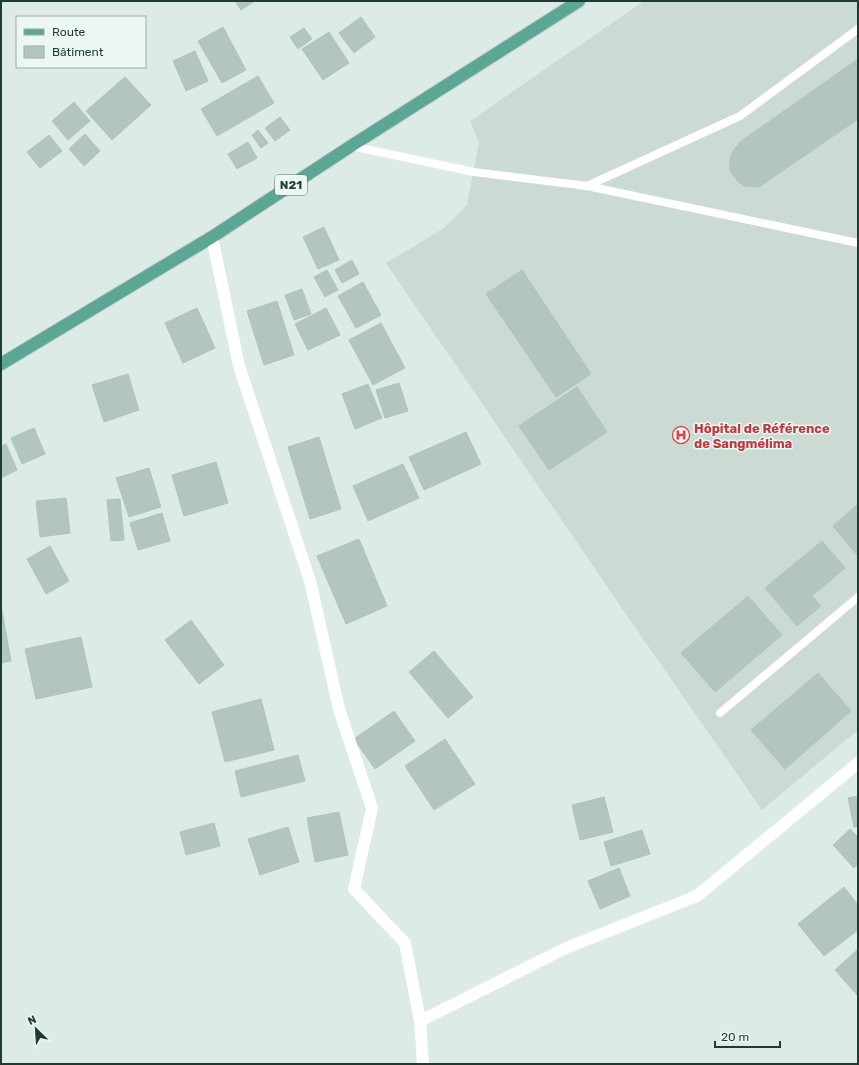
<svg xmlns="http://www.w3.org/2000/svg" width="859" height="1065" font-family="Rubik,sans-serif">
  <rect width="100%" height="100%" fill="#dcebe5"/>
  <polygon fill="#cbdbd4" points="644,1 858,1 858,730 762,810 621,607 386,263 444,228 467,205 479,142 470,121"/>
  <g fill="#b2c6be" stroke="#aec5bc">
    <polygon points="235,1 255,1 241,10"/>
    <polygon points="361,17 375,37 354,53 339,33"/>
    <polygon points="223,27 246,70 222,83 198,41"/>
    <polygon points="304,28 312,39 298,49 290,37"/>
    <polygon points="329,32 349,63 323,80 302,49"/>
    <polygon points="195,51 208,81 186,91 173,61"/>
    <polygon points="858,59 858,119 759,187 745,186 738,182 730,170 730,158 733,151 740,142"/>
    <polygon points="258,76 274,103 217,136 201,109"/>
    <polygon points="125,77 151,105 112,140 86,111"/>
    <polygon points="74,102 90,121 68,140 52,121"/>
    <polygon points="280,117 290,130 275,141 265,128"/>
    <polygon points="258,130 268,143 261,148 252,135"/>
    <polygon points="85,134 100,151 84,166 69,149"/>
    <polygon points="49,135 62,151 40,168 27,152"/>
    <polygon points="248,142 257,158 237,169 228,154"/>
    <polygon points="324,227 339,260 318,269 303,237"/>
    <polygon points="352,260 359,274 342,283 335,270"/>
    <polygon points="327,270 338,290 325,297 314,277"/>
    <polygon points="522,270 591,374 556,397 486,294"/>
    <polygon points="363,282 381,315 356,328 338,296"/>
    <polygon points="302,289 311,314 294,320 285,295"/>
    <polygon points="277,301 294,355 264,365 247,311"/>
    <polygon points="197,308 215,348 183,363 165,323"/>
    <polygon points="326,308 340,335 308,350 295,324"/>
    <polygon points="381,323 405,368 373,385 349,340"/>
    <polygon points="128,374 139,410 104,422 92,385"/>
    <polygon points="399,383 408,411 385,418 376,390"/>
    <polygon points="368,384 382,418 355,429 342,394"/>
    <polygon points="577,387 607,432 549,470 519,426"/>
    <polygon points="34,428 45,454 22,464 11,438"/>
    <polygon points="466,432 481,464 424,490 409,457"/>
    <polygon points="319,437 341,509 310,519 288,447"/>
    <polygon points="6,444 17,470 1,478 1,446"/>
    <polygon points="216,462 228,503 184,516 172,475"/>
    <polygon points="403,464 419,498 368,521 353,486"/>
    <polygon points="149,468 161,507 129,517 116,478"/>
    <polygon points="66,498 70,533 40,537 36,501"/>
    <polygon points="120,499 124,540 111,541 107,500"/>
    <polygon points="858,504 858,556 833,526"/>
    <polygon points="162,513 170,541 138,550 130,523"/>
    <polygon points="359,539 387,606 346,624 317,556"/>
    <polygon points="822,541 845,568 812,596 821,606 797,626 765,588"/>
    <polygon points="50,546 69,581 46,594 27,559"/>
    <polygon points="748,596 782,635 715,692 681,653"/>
    <polygon points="1,605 11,661 1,663"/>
    <polygon points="191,620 224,665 199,684 165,640"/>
    <polygon points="81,637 92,687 36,699 25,649"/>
    <polygon points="434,651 473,697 448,718 409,672"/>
    <polygon points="818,673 851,711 785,769 751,730"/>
    <polygon points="261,699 274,750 225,762 212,712"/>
    <polygon points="394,711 415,741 375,769 354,739"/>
    <polygon points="445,739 475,784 434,810 405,766"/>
    <polygon points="298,755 305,781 241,797 235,771"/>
    <polygon points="858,796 858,826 854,827 848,798"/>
    <polygon points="604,797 613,832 580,840 572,805"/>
    <polygon points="339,812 348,855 315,862 307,818"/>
    <polygon points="214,823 220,846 186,855 180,832"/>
    <polygon points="288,827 299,862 260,875 248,839"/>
    <polygon points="850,829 858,837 858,864 854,868 833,845"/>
    <polygon points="642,830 650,854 611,866 604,842"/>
    <polygon points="619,868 630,896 600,909 588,881"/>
    <polygon points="844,887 858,905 858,930 824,956 798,924"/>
    <polygon points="858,949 858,996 835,970"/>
  </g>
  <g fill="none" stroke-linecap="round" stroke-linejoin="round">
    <g stroke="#c0c8c6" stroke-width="14">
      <polyline id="primary" points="1,364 212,237 351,146 579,1"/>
    </g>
    <g stroke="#fff" stroke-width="8">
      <polyline points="351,146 474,172 587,186 858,243"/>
      <polyline points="587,186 740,116 858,29"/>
      <polyline points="720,713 858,597"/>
    </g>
    <g stroke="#fff" stroke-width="12">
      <polyline points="212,237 239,366 310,581 339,709 372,808 354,889 405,943 420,1021 423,1064"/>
      <polyline points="420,1021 566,948 697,896 858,763"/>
    </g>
    <use href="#primary" stroke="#5ba695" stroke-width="12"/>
  </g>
  <defs>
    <g id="hospital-ring" transform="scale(0.9)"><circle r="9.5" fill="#edf7f2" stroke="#e0444e" stroke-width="1.5"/><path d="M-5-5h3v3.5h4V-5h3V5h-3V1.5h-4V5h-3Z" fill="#e0444e"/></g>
  </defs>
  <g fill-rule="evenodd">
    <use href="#hospital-ring" x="681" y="435"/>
  </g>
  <g text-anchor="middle" stroke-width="3" stroke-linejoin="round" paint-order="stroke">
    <rect fill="#edf7f2" stroke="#5b746d" stroke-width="1" x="275" y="175" width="32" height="20" rx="3"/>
    <g font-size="12" font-weight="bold" fill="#1d3c34">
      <text x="291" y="189">N21</text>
    </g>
    <g font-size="13" font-weight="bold" fill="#be3a42" stroke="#edf7f2" text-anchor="start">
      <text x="694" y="433">Hôpital de Référence<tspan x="694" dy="15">de Sangmélima</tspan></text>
    </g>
  </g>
  <rect width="859" height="1065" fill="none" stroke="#1d3c34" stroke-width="4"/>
  <rect x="16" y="16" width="130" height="52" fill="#edf7f2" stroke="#9aaca6"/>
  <rect x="24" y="29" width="20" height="6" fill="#5ba695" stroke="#9aaca6"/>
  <text x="52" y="36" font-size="12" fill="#1d3c34">Route</text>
  <rect x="24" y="46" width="20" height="12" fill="#b2c6be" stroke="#9aaca6"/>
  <text x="52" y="56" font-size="12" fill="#1d3c34">Bâtiment</text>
  <g transform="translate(36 1029) rotate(335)" stroke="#edf7f2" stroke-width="3" paint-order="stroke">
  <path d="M0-3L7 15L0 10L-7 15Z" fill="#1d3c34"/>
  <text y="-6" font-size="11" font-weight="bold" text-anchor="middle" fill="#1d3c34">N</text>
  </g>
  <path d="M715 1041v6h65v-6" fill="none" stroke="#1d3c34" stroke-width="2"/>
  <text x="721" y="1041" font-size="12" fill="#1d3c34" stroke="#edf7f2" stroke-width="3" paint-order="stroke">20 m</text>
</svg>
